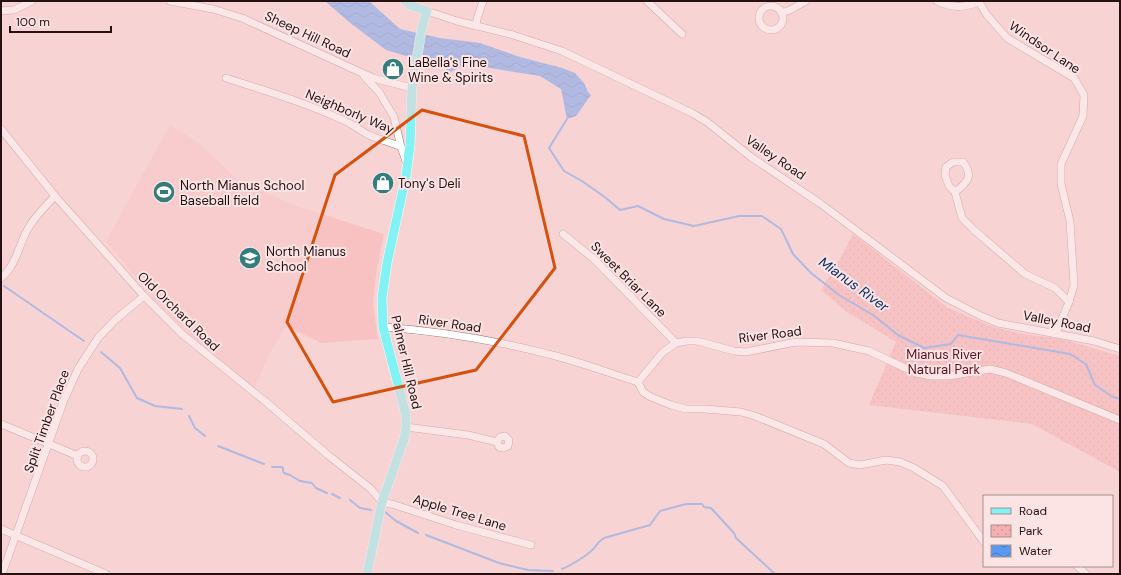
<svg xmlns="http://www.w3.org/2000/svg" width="1121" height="575" font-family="'DM Sans',sans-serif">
  <defs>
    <pattern id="park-dots" width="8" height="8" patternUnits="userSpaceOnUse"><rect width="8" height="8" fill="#f6aeb0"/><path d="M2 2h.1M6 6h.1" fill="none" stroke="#d39596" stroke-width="1.8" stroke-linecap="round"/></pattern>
    <pattern id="water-waves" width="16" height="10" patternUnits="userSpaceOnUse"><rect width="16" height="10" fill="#5a99f1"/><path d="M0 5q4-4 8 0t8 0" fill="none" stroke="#4a7bc2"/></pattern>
  </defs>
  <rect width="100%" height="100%" fill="#f7d3d4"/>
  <polygon fill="#f8c2c3" points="170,125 200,144 250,192 253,187 297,206 384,234 376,274 373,304 378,339 321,343 286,326 269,354 255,387 196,340 172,318 152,297 106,241"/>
  <polygon fill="url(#park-dots)" points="853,234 948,308 993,327 1023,334 1062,339 1120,356 1120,472 1032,424 869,405 896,342 847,312 821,290 840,259"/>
  <polygon fill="url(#water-waves)" points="325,1 369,1 400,29 440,38 480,43 520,57 562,68 575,73 584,83 588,92 591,95 576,116 567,119 561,89 540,76 465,64 451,72 442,67 386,50 349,22"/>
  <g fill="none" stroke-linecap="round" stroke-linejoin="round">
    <g stroke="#5a99f1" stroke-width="2">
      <polyline points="567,119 549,148 564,171 582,181 606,198 620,210 638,206 664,219 694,226 739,216 762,216 781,229 793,254 811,273 839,295 873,315 898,335 924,348 951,344 958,335 1070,354 1086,364 1095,385 1113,397 1120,399"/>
      <polyline points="4,286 84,341"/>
      <polyline points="101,352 120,368 137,398 155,406 182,409"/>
      <polyline points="189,416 195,428 205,436"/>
      <polyline points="218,446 264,464"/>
      <polyline points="272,467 282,467 283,468 283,471 284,473 290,475 300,481 312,483 316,488 327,493"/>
      <polyline points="332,494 340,498"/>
      <polyline points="350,500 360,508 371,510"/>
      <polyline points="385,512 396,521 418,533"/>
      <polyline points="426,535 499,563 528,570 553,571"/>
      <path d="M562,569c8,-3 28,-15 33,-22 3,-4 4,-6 9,-9l46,-13 10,-14 26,-7h16l2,3 7,1 23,25 2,5 39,36"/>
    </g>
    <g stroke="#aa7576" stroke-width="8">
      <g id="minor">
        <polyline points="170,1 213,9 242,18 373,78 412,88"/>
        <polyline points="647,1 682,34"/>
        <path d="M937,1c14,7 29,7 43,0"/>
        <polyline points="979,2 987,15 1007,38 1074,78 1084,95 1083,116 1061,164 1061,184 1070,221 1074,285 1069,302"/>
        <circle cx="771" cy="18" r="12"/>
        <polyline points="1,11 14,10 32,1"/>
        <polyline points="427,11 457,21 513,35 562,51 692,113 707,122 751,157 821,204 946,298 981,316 998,323 1094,341 1120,349"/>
        <polyline points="781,13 790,10 806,1"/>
        <polyline points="476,26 477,19 483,1"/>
        <polyline points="364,76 379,92 394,117 401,147 407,164"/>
        <path d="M226,78c40,13 81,25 119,43 9,4 16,10 24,14 10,5 22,7 32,12"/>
        <polyline points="1,129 55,196 144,296 182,334 266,402 328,455 371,489 382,502 395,505 456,525 531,545"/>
        <path d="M955,192c12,-9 19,-16 8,-30h-10l-7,5 -1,8 4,11 6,6 7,26 12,12 51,44 30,14 14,14 -13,31"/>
        <polyline points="563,234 594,259 676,343"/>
        <path d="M1,278c16,-13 18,-35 28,-51 7,-12 17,-21 26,-31"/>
        <path d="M383,327c55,4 111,13 165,27 30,7 60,19 90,28"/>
        <polyline points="638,382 663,352 676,343 687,341 697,341 734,351 746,352 796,342 833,343 869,351 916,373 931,376 949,376 990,369 1006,373 1120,420"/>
        <polyline points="638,382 643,392 651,397 671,405 686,409 705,409 741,412 755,416 824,444 849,463 860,465 886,460 900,462 914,468 943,486 984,542"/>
        <polyline points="1,424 78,456"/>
        <polyline points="406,427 468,435 497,442 500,437 505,436 509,440 508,446 503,448 499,447 497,442"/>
        <circle cx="85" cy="459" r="8"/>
        <polyline points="1,529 106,574"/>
        <polyline points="1077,566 1086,574"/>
        <polyline points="2,574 64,400 78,369 98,338 115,320 144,296"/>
      </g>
    </g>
    <g stroke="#fff" stroke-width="10">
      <polyline id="major" points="367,574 382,502 404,439 406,427 406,415 383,327 382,298 387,263 406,176 410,145 412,88 422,27 427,11 412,6 405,1"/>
    </g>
    <use href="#minor" stroke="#fff" stroke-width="7"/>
    <use href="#major" stroke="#83f2f4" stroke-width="9"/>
  </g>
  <path d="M0 0H1121V575H0ZM422,110l102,26 31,132 -79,102 -143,32 -46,-80 48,-147z" fill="#f7d3d4" fill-opacity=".55" fill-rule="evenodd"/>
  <path fill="none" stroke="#d4520d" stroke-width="3" stroke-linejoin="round" d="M422,110l102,26 31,132 -79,102 -143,32 -46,-80 48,-147z"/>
  <defs>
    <g id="shop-disc" transform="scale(1.15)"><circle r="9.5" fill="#347d7e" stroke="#fce4e4"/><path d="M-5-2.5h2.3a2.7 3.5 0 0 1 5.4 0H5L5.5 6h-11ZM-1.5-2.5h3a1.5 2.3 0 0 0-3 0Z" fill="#fff"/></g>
    <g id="stadium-disc" transform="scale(1.15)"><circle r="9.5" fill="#347d7e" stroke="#fce4e4"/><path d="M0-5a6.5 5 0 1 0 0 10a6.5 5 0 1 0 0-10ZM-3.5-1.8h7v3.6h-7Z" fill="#fff"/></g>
    <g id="school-disc" transform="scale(1.15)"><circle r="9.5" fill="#347d7e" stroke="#fce4e4"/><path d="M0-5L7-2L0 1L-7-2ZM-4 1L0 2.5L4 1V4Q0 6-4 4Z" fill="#fff"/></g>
  </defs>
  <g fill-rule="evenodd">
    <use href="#shop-disc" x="393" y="69"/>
    <use href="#shop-disc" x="383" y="183"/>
    <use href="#stadium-disc" x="164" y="192"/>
    <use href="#school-disc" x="250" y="258"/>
  </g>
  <g text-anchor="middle" stroke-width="4" stroke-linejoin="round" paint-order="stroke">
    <g font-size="13" fill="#251112" stroke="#fce4e4">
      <text transform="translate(308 34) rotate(25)" y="5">Sheep Hill Road</text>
      <text transform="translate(1045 47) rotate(34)" y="5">Windsor Lane</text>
      <text transform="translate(350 111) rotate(23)" y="5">Neighborly Way</text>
      <text transform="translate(776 157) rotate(34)" y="5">Valley Road</text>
      <text transform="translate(629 279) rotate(45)" y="5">Sweet Briar Lane</text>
      <text transform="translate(179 311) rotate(44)" y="5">Old Orchard Road</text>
      <text transform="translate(1057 321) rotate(11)" y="5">Valley Road</text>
      <text transform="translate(450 323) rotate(8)" y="5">River Road</text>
      <text transform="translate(770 334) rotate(-7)" y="5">River Road</text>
      <text transform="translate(407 362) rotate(77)" y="5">Palmer Hill Road</text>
      <text transform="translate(46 421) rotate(-70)" y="5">Split Timber Place</text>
      <text transform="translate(460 512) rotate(17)" y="5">Apple Tree Lane</text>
    </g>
    <g font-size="13" fill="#251112" stroke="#fce4e4" text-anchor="start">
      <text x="408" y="67">LaBella's Fine<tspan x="408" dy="15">Wine &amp; Spirits</tspan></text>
      <text x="398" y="188">Tony's Deli</text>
      <text x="180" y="190">North Mianus School<tspan x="180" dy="15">Baseball field</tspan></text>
      <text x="266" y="256">North Mianus<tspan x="266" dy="15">School</tspan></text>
    </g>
    <g font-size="13" fill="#5c111d" stroke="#fce4e4">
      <text x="944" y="359">Mianus River<tspan x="944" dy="15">Natural Park</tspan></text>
    </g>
    <g font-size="14" font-style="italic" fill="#083369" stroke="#fce4e4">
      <text transform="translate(854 284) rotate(36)" y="5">Mianus River</text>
    </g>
  </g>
  <rect width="1121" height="575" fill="none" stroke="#251112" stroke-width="4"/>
  <rect x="983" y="495" width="130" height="72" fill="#fce4e4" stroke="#a69090"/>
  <rect x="991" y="508" width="20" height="6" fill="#83f2f4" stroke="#a69090"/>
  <text x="1019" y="515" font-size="12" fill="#251112">Road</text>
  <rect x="991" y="525" width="20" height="12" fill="url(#park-dots)" stroke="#a69090"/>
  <text x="1019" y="535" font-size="12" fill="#251112">Park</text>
  <rect x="991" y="545" width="20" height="12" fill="url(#water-waves)" stroke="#a69090"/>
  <text x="1019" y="555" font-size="12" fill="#251112">Water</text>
  <path d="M10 26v6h101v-6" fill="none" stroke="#251112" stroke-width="2"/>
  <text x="16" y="26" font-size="12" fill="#251112" stroke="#fce4e4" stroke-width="3" paint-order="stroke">100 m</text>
</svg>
